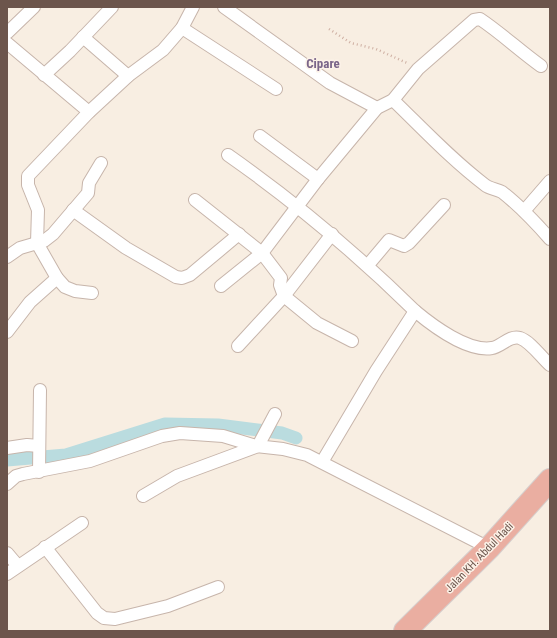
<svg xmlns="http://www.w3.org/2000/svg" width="557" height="638" font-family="'Roboto Condensed',sans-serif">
  <rect width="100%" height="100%" fill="#f8eee2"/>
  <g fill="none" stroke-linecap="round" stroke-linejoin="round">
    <polyline stroke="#badcdf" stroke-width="13" points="7,460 66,455 165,424 218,425 282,433 296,438"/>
    <g stroke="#c7b5ab" stroke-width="14">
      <g id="street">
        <polyline points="224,7 330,83 377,108"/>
        <polyline points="182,28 276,89"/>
        <polyline points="7,33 34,7"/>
        <polyline points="83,37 128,76"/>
        <polyline points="7,43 89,112"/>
        <polyline points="44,75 70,51 112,7"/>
        <path d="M393,100c30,29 59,60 92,85 5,4 12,4 17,7 18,14 33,30 48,47"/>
        <polyline points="260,136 318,179"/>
        <path d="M228,155c67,47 129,99 187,156"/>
        <polyline points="195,200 262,253 281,278 280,285 284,296 317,323 352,341"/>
        <polyline points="73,210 126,248 176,277 182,278 190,275 239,234"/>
        <polyline points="524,211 550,181"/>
        <polyline points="7,257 20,248 44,241 53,234 88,193 89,183 101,163"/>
        <polyline points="368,265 389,240 404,246 409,243 444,205"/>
        <path d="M221,286l41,-33 56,-74 59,-71 16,-8 25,-31 56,-49 6,-1c21,14 40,32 61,47"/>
        <polyline points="92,293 75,291 65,287 57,278 37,243 38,210 28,185 28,176 89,112 128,76 163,50 182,28 193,7"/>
        <polyline points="7,332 30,302 57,278"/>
        <polyline points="238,346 284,296 332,234"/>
        <polyline points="7,448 27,445 39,446"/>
        <path d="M322,462l54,-91 39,-60c18,15 53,41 77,37 9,-1 17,-13 28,-10 11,4 21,19 30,27"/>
        <polyline points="39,472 40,390"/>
        <polyline points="7,484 16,476 23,474 90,461 162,436 180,433 223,436 256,446 283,449 307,455 489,548"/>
        <polyline points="143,496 177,476 258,446 275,414"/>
        <polyline points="45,547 97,613 104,618 115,619 168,606 218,587"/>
        <polyline points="7,553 18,566"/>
        <polyline points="7,574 82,523"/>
      </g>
    </g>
    <g stroke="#d6cfcd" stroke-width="24">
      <polyline id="highway" points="405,631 489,548 550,480"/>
    </g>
    <polyline stroke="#ceafa2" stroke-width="2.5" stroke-dasharray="1 3" stroke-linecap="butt" points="329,29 351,43 376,49 407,63"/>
    <use href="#street" stroke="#fff" stroke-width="12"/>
    <use href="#highway" stroke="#eaaea1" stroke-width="22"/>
  </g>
  <g text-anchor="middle" stroke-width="3" stroke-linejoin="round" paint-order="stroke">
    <g font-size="11" fill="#6c554c" stroke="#fcf2e8">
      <text transform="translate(479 557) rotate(-46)" y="4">Jalan KH. Abdul Hadi</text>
    </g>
    <g font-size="13" font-weight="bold" fill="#7a6589" stroke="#fcf2e8">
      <text x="323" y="68">Cipare</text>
    </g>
  </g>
  <rect width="557" height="638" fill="none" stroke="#6c554c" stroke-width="16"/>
</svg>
